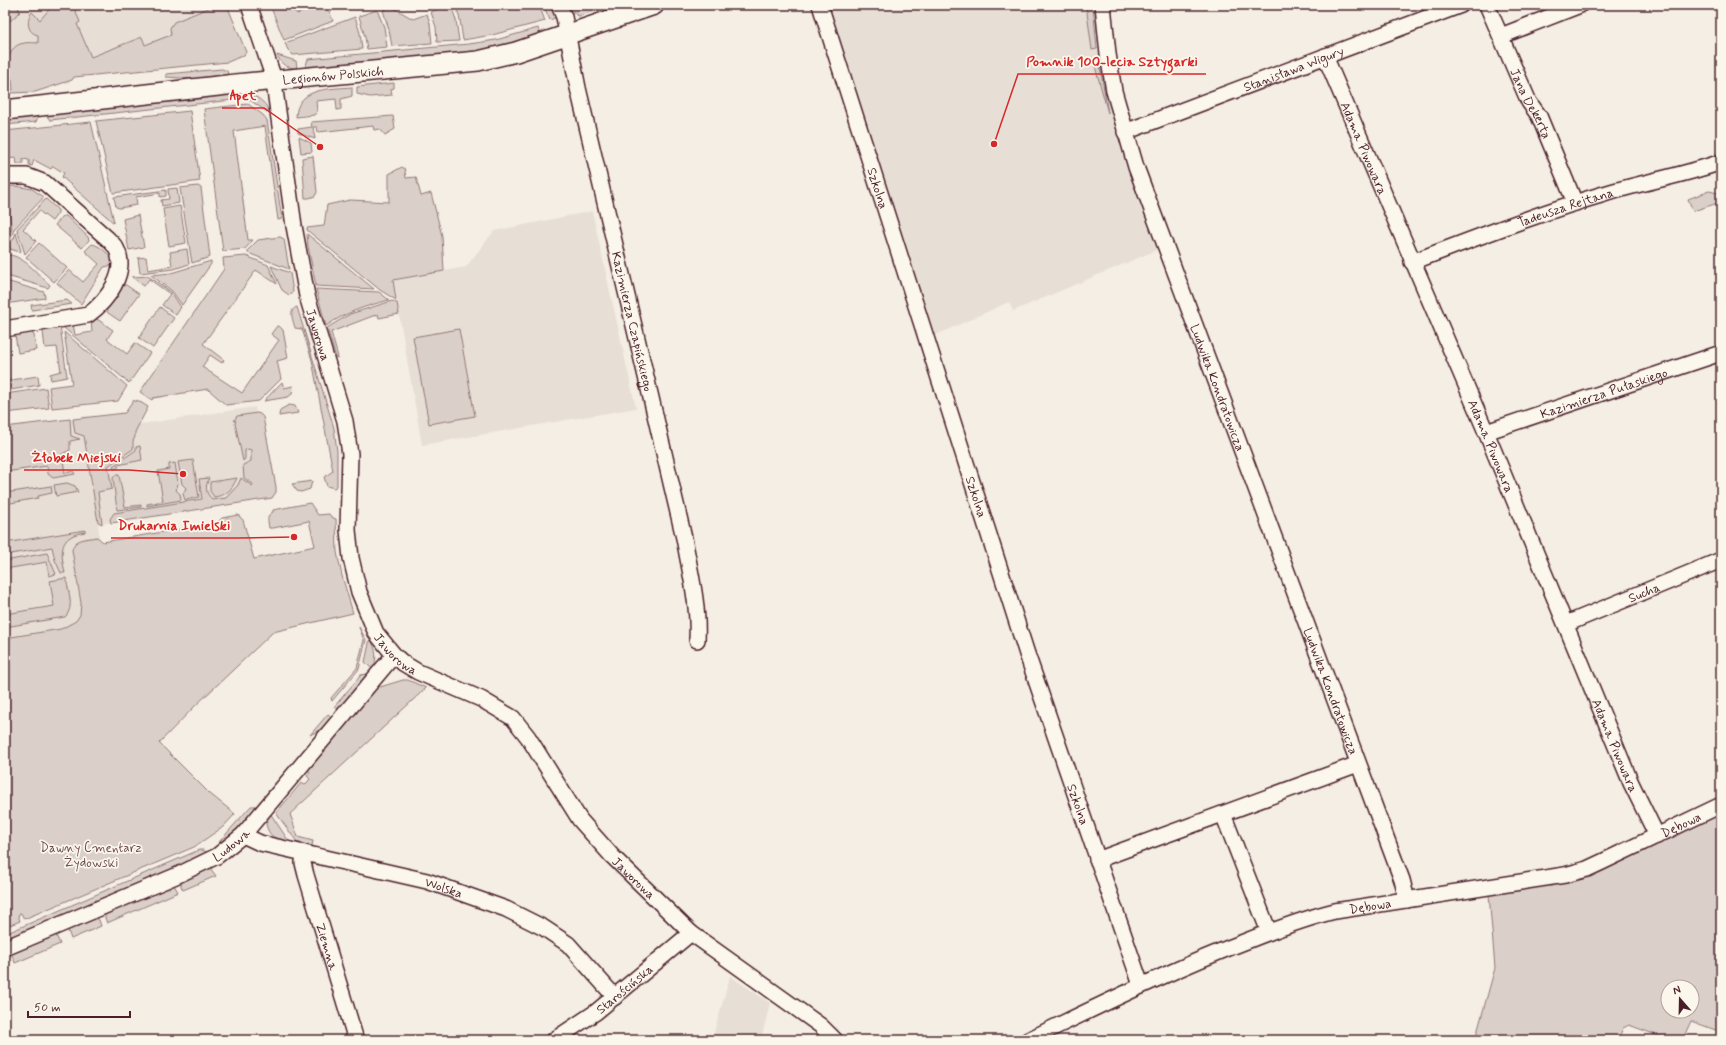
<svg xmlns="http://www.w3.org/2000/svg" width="1726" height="1045" font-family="Mynerve,sans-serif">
  <rect width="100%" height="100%" fill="#f4eee4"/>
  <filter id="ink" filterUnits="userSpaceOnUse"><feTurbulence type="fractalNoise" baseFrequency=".025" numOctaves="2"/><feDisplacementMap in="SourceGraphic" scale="8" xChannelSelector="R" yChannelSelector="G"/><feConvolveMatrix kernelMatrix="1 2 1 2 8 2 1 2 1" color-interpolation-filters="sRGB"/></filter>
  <g filter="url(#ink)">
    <g fill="#e7dfd6">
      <polygon points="5,5 225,5 228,46 5,67"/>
      <polygon points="826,5 1097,5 1159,249 1013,311 1009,302 936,335 931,333"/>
      <polygon points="592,211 636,408 422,445 393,280 466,267 494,231"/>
      <polygon points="255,407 272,498 102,524 98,522 100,545 93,630 5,710 5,427 73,419 75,433 84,436 91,482 128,426"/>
      <polygon points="730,976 770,1003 761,1040 712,1040"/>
    </g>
    <g fill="#dbd0c9" stroke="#92787a" fill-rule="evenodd">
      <polygon points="5,5 17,5 20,12 10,21 9,19 7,19 7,15 5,14"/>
      <path d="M53,5h20l7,17 -3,2 14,33 51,-20 3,8 26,-10 -1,-7 4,-6 42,-17h11l19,47 -2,3 -16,7 -154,15 -2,3 -37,12 -25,1v-3h3l-1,-11 -3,-3 -4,2v-23h5c4,-13 16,-13 28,-12v-8c-11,-2 -12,-15 -6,-23l8,8z"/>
      <polygon points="270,5 289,5 297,14 319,5 327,5 333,21 284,40"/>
      <polygon points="448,5 451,5 456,20 459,41 437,42 436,27 431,12"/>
      <polygon points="456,5 539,5 545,21 492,35 463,40 460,20"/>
      <polygon points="543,5 553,5 557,17 550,20"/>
      <polygon points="567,5 612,5 579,16 576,15 574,12 570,13"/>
      <polygon points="1086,5 1093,5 1097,49 1092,50"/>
      <polygon points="392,7 413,19 427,14 430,24 432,43 392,46 389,30 383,10"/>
      <polygon points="377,10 384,27 387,47 367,49 365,37 359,16"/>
      <polygon points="355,17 360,33 362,49 293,55 288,50 285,43"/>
      <polygon points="538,28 540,35 510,44 477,52 305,68 308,59 469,44 496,40"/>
      <path d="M277,55l19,6 1,7c-10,0 -16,-3 -20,-13z"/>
      <polygon points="1096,58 1099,61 1108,113 1093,59"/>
      <polygon points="222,69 227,71 228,75 197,79 166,77 166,74"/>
      <polygon points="394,83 394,88 391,89 392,95 370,97 357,94 357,87"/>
      <path d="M352,87v9l-11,3v10l-4,1 -1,-11 -20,2 1,11 -3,3 -18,2c1,-30 34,-28 56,-30z"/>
      <path d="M242,93c12,1 22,7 28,19h-3l-20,-14h-5z"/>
      <polygon points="233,94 233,100 50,120 46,115"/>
      <polygon points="248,104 263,115 267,120 282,219 278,220 265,126 234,131 248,240 253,240 245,249 223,251 204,109"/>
      <polygon points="190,111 200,181 113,193 96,121"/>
      <polygon points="38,116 36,122 5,125 5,119"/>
      <polygon points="393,116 395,129 385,135 380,129 374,130 373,126 318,132 317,127 313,127 315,139 298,133 298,129 312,127 311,122"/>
      <polygon points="91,122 114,222 114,223 62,177 64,173 53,166 51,169 34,160 32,166 29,165 29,160 23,159 23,164 17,164 16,158 5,159 5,131"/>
      <polygon points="299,137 311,143 312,152 301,153"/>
      <polygon points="313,156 317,192 315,196 309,198 305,198 302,158"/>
      <polygon points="402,167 406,170 405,172 406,178 416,177 421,196 431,193 442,236 444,271 393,280 396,300 380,290 307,230 307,228 324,226 327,205 350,200 389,202 389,174"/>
      <polygon points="16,186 32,189 44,197 14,229 11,238 9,238 7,231 12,230 5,187"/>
      <polygon points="198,186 201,188 210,257 192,263 180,188"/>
      <polygon points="177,188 179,203 162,206 161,200 169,199 168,189"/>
      <polygon points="166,190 166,196 160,197 160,193 136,197 137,205 119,208 116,207 114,197"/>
      <polygon points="1709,191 1718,193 1721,202 1693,211 1688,199"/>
      <polygon points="46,199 58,210 58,213 52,221 39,211 23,229 36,241 25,254 17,229"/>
      <polygon points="180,206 186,243 169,246 163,209"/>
      <polygon points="138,215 144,247 129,250 123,219"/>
      <polygon points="63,216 66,216 88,237 89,240 82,248 55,225"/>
      <polygon points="16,233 21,251 20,252 10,249 9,241 13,240"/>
      <polygon points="307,234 374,289 316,286 308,246"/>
      <polygon points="280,237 284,239 289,269 248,253 248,250 258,240"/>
      <polygon points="39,243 67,268 54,282 26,257"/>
      <path d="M92,244c10,2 19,12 22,21l-10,2 -23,37 -24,-21 12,-13 14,12 16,-18 -14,-13z"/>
      <polygon points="187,249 189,264 174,269 140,273 138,258 146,257 148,270 172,266 170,252"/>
      <path d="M5,255c17,-2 33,20 45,30l-2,3 -41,-12z"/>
      <polygon points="246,256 268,265 277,284 256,270 203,344 224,360 222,363 210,355 202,367 242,393 279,340 271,334 277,326 279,326 283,330 288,358 277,361 281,379 259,401 226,405 208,389 153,398 152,400 140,392 224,269 223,258"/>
      <polygon points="211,261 211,264 182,305 172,291 151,275 171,273"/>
      <polygon points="271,266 290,273 293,292 289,295 282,290"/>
      <polygon points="148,276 171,292 181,307 176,315 162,305 170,294 149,279 144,286 132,277"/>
      <polygon points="6,281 44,292 45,298 5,304"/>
      <polygon points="120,285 126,285 139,294 120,321 108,313 105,308"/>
      <path d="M316,289l63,3 10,8c-23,6 -43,12 -63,26z"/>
      <polygon points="67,300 72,304 32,310 31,305"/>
      <polygon points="392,301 397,303 399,314 379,318 378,314 331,332 338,357 336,358 327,328 350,314"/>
      <polygon points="160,307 174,318 153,348 139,338"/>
      <path d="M297,307l37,121 3,23v35l-3,2 -7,-2 -3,-9 9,-6 -21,-111 -10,-31 -7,-1c-2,-8 -7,-18 2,-21z"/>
      <polygon points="97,319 113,330 107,339 127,354 135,343 150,353 129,383 64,328 63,325 73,323 75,335 92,332 91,320"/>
      <polygon points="60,325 67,377 51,380 50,374 61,371 57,347 45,348 43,332 43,330"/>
      <polygon points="459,329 475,416 429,424 413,337"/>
      <polygon points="31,332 34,335 36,350 18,353 15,335 18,333"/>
      <polygon points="64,332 127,386 118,401 52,408 49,387 72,384"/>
      <polygon points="38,376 39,385 5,391 5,381"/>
      <polygon points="282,382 284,388 293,386 292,394 288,397 264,401"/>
      <polygon points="46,388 49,408 5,413 5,394"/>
      <polygon points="134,400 136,402 137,400 148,407 135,432 135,437 133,441 133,449 108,466 112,489 98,492 102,524 98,522 84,436 75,433 73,419 125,413"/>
      <polygon points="289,405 295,406 298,413 279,416 280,410"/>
      <path d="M257,413l3,1 3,3 13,70v5l-4,6 -161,25 -1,-4 4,-6 88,-14 -3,-20 10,-1c-4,9 -4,15 4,22l13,-2 12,-13 3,-7 11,8 1,-2 -9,-6 -1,-13 8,-4v-11l-3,-1 -3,1v9l-2,2 -8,-38 1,-2h-2l3,-5z"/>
      <polygon points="70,419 71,436 80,439 70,441 70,450 62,454 65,473 73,471 75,474 53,478 48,474 47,466 5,472 5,427"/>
      <polygon points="140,446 142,460 118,465 118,468 114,469 113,466 136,450 136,447"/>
      <polygon points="193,460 199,497 185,500 183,494 186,488 182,484 178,462"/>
      <polygon points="175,463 178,484 176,490 180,494 181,500 147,506 147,504 163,501 158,471 169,469 169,464"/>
      <polygon points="115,475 119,475 125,507 141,505 141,507 117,510 113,478"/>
      <path d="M237,478c-6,12 -9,17 -23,19l-4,-6v-9z"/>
      <polygon points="312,481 310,489 301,492 297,491 292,484"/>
      <polygon points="67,483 75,486 78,492 56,496 54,485"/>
      <polygon points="51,486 52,493 38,496 38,498 5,504 5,493"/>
      <path d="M310,503l8,12 11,-1 2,3 5,2 1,33 5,24 11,37 -80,19 -78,74 -36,37 50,50 26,21 -12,13 -29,20 -170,72 -3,-6 -3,2 2,6 -15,6v-289l56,-9 15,-8 4,-6 1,-12 -9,-53c2,-12 15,-11 25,-13l6,5 114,-19 5,-5 16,-3 5,5 11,39 61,-13 -6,-25 -36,7h-4c-1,-7 -3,-13 4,-16v-2z"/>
      <path d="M85,530v2c-26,4 -25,19 -20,41h-4l-6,-13 -3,-13 -47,8v-12z"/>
      <polygon points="47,553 56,574 49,576 47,562 5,569 5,561"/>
      <path d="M66,578c2,13 9,29 -1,39l-60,10v-13l49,-8 -4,-25z"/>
      <polygon points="359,627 366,640 359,669 332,701 331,698 357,668 364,640"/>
      <path d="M370,639c7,10 7,20 3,31l-8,-8z"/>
      <polygon points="367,674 369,676 339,710 334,707 361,675"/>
      <polygon points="403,680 408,680 426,688 290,814 298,837 313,841 312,846 297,842 276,813 301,783 305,785 310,779 307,776 310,772 306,769 378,685 380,687"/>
      <polygon points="328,714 332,717 328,725 310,735"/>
      <polygon points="251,806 258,806 234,835 216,849 220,841"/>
      <path d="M1721,812v220l-30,-11 -6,13 5,6h-20l-41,-15 -6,3 -5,12h-143l20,-72 -6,-74 78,-13zM1668,987h24v24h-24z"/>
      <path d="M270,813l20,30c-13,-3 -21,-5 -24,-19z"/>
      <polygon points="199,850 203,850 208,853 5,941 5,934"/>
      <polygon points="210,868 216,876 183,890 181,886 182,878"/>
      <polygon points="171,884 174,885 178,892 107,923 105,918 105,912"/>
      <polygon points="94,916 99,920 101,926 71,939 67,928"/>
      <polygon points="55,933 60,944 15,963 11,952"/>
    </g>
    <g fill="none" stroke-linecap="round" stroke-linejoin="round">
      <g stroke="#4a1f2b" stroke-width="18">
        <g id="minor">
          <path id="s1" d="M249,5l24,71 21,150 13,70 38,125 5,33 -2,76 3,28 8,34 17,41 18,22 9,8 15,9 63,27 32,19 15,19 52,83 32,36 79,77 130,93 14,14"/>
          <path id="s2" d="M559,5l5,12 14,71 106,450c6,33 15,68 13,102"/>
          <path id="s3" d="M820,5l207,649 114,331"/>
          <path id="s4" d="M1103,5l5,49 6,37 22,76 266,713 5,20"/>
          <path id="s5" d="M1487,5l42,97 10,14 36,87"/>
          <polyline points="1501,36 1580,5"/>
          <path id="s6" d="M1325,56l161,376 145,351 26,53"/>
          <path id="s7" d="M1125,132l336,-127"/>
          <path d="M5,176h22l18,7 63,56c3,3 6,6 8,9 13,24 -9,53 -28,67l-83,14"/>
          <path id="s8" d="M1412,262c64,-24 127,-49 192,-68 39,-12 78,-18 117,-32"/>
          <path id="s9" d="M1486,432l235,-79"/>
          <path id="s10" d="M1566,624l155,-64"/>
          <polyline points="1223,814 1269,932"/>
          <path id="s11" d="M243,835l17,8 167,38 79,28 38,19 24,16 47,53"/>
          <path id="s12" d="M304,853l-1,10 3,12 50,165"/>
          <polyline points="1097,860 1358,764"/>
          <path id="s13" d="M5,948l173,-73 39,-19 26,-21 151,-180"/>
          <path id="s14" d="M554,1040l42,-28 95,-79"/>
          <path id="s15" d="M1028,1040c73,-35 145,-71 221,-100 28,-11 57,-22 86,-29l230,-36 22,-6 15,-7 119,-57"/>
        </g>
      </g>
      <g stroke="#4a1f2b" stroke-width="22">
        <g id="tertiary">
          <path id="s16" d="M5,110l231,-26 242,-23 38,-9 138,-47"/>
        </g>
      </g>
      <use href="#minor" stroke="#fbf7ec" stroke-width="15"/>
      <use href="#tertiary" stroke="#fbf7ec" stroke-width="19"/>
    </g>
  </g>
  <g text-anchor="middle" stroke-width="3.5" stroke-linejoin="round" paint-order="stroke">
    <g font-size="13" fill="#4a1f2b" stroke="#fbf7ec">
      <text dy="5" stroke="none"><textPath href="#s7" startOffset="180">Stanisława Wigury</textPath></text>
      <text dy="5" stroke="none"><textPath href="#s16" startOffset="330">Legionów Polskich</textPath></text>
      <text dy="5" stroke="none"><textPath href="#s5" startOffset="108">Jana Dekerta</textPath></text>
      <text dy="5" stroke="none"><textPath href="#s6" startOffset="100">Adama Piwowara</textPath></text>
      <text dy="5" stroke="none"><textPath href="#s3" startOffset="192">Szkolna</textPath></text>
      <text dy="5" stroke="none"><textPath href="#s8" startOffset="163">Tadeusza Rejtana</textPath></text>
      <text dy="5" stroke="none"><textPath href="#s2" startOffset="325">Kazimierza Czapińskiego</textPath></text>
      <text dy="5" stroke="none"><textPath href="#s1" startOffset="338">Jaworowa</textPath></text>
      <text dy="5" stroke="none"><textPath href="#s4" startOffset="401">Ludwika Kondratowicza</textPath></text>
      <text dy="5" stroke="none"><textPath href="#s9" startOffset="124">Kazimierza Pułaskiego</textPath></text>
      <text dy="5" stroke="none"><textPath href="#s6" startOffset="424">Adama Piwowara</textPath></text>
      <text dy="5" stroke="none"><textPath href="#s3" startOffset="516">Szkolna</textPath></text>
      <text dy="5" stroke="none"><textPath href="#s10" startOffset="84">Sucha</textPath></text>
      <text dy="5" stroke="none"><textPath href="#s1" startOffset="674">Jaworowa</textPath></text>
      <text dy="5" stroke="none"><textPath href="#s4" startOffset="725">Ludwika Kondratowicza</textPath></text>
      <text dy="5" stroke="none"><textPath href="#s6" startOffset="748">Adama Piwowara</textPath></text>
      <text dy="5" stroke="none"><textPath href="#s3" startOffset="840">Szkolna</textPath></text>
      <text dy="5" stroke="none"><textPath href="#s15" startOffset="693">Dębowa</textPath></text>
      <text dy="5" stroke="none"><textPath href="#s13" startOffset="249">Ludowa</textPath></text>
      <text dy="5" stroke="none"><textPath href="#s1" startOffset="1010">Jaworowa</textPath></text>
      <text dy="5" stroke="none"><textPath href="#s11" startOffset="208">Wolska</textPath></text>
      <text dy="5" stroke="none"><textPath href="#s15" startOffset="369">Dębowa</textPath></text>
      <text dy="5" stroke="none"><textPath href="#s12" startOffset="97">Ziemna</textPath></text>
      <text dy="5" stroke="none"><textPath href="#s14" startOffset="87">Starościńska</textPath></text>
    </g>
    <g font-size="13" fill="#6e4b52" stroke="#fbf7ec">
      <text x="91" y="852">Dawny Cmentarz<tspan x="91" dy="15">Żydowski</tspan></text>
    </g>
  </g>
  <path fill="none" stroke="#d62828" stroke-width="1.5" d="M994 144L1018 74H1206M320 147L264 108H222M183 474L129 470H24M294 537L238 538H111"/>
  <g fill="#d62828" stroke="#fbf7ec" stroke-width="1.5">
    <circle cx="994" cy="144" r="4"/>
    <circle cx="320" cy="147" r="4"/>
    <circle cx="183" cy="474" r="4"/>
    <circle cx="294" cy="537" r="4"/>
  </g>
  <g font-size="14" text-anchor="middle" font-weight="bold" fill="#d62828" stroke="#fbf7ec" stroke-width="3.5" stroke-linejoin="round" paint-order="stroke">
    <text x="1112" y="66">Pomnik 100-lecia Sztygarki</text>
    <text x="243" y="100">Apet</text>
    <text x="76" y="462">Żłobek Miejski</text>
    <text x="174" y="530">Drukarnia Imielski</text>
  </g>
  <rect width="1726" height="1045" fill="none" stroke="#fbf7ec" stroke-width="20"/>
  <rect x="10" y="10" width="1706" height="1025" fill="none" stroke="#4a1f2b" stroke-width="1.5" filter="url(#ink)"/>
  <g transform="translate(1680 999) rotate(340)"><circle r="19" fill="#fbf7ec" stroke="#b4a19f"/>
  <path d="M0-3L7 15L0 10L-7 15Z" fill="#4a1f2b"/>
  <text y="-6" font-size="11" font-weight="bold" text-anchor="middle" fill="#4a1f2b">N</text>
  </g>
  <path d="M28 1011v6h102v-6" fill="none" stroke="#4a1f2b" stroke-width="2"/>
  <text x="34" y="1011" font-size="12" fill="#4a1f2b" stroke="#fbf7ec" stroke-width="3" paint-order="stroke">50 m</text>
</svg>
